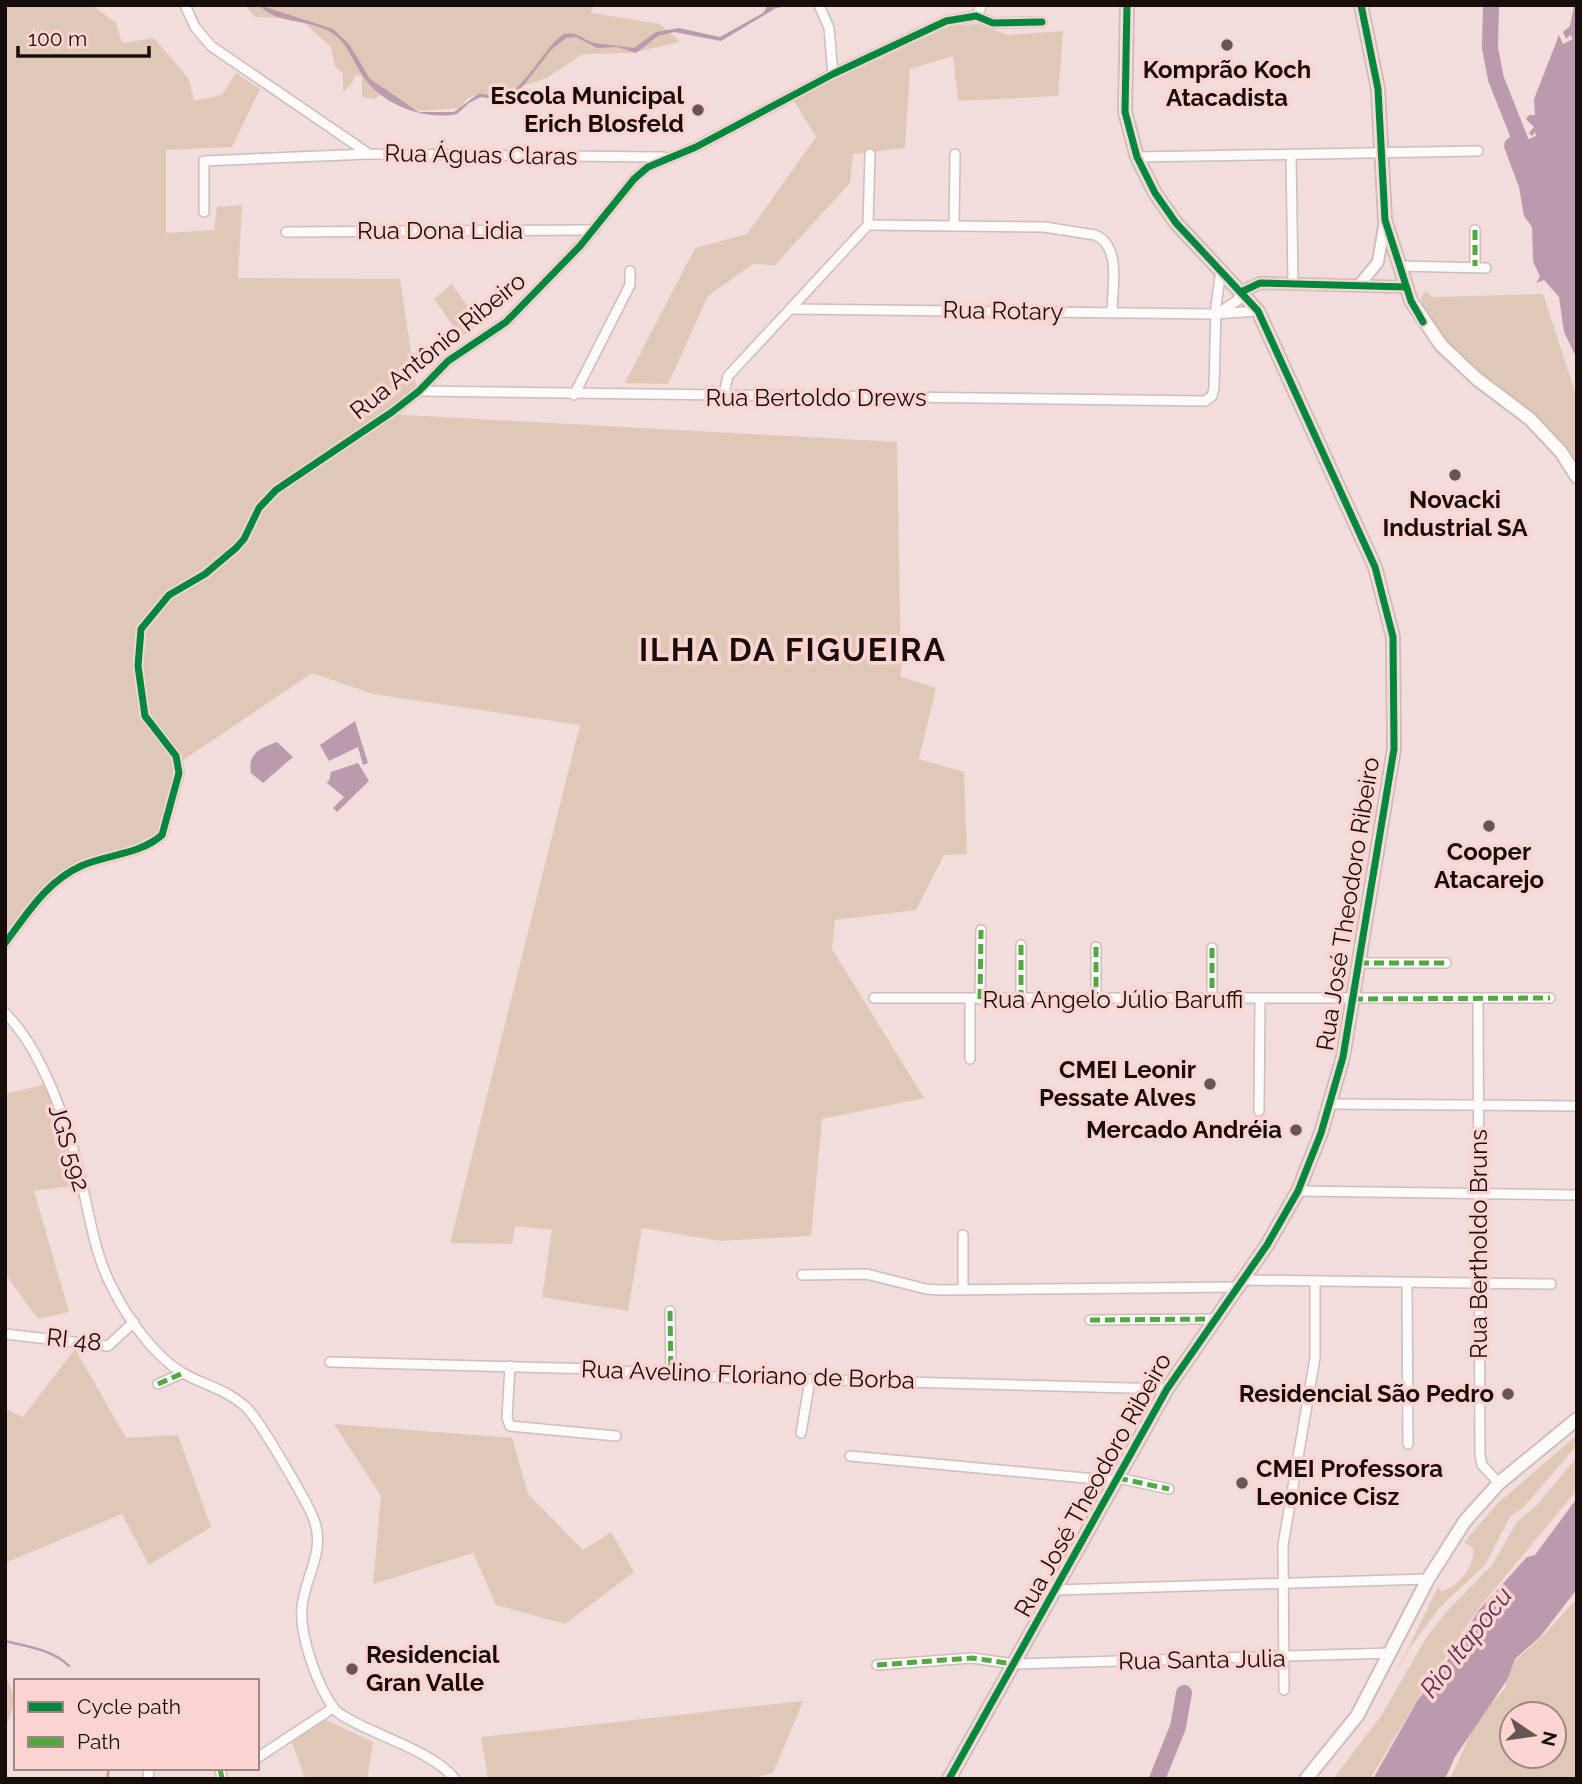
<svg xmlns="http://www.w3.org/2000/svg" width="1582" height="1784" font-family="Raleway,sans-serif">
  <rect width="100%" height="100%" fill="#f2dddc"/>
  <g fill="#e0c8b7" fill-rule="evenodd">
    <polygon points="5,5 92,5 116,23 122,43 154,38 189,79 194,101 222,95 236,73 260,89 232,147 166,150 166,233 214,230 217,207 242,205 238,278 400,279 417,391 388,414 897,442 901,677 936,688 919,759 964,772 967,854 944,855 916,910 835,920 832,949 924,1098 822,1119 811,1236 720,1241 642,1228 628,1311 542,1297 552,1230 515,1226 512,1244 450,1243 580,725 373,694 312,673 182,761 178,791 160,838 79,862 45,885 5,939"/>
    <polygon points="245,5 594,5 591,13 660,24 680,42 631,53 583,54 547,78 494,95 478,94 467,99 460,108 419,111 386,91 375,99 362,97 362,76 355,75 351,85 343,92 343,73 335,67 331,47 300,19 255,17"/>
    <polygon points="978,24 1008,35 1063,31 1058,96 958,101 953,56 910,69 905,148 853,154 850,183 775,265 753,264 708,296 668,384 625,383 695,248 747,234 816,137 793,99 951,26"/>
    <polygon points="452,284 480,324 461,337 434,299"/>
    <path d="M1426,291l7,6 110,-3 34,104v67c-12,-18 -25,-34 -42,-49 -27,-24 -116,-80 -114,-119z"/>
    <polygon points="46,1084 67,1136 81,1185 34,1191 69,1312 38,1319 5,1274 5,1094"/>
    <polygon points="75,1349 126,1438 178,1435 211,1527 149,1565 122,1514 5,1563 5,1408 23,1417"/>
    <polygon points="334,1424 512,1438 528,1494 583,1550 611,1532 634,1572 565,1624 496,1605 473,1553 373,1584 381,1496"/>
    <path d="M1577,1435v10l-52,61 -15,11 -25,48 -45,42 -31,42 -17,32 46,-94 3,4c17,-2 35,-27 32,-43l-9,-6 33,-38z"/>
    <polygon points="1577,1457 1577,1490 1479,1608 1422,1692 1370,1779 1333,1779 1381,1716 1426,1638 1448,1610 1492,1565 1517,1522 1537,1505"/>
    <path d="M1577,1598v181h-127l27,-59 28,-32 5,-23 35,-31zM1512,1714h42v42h-42z"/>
    <path d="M5,1676c12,21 11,30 0,51z"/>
    <polygon points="803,1701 773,1773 751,1779 488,1779 481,1737"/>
    <polygon points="326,1720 373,1742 367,1779 305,1779 290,1737"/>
  </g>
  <g fill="#bc9aae">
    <path d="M259,5l74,24 16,15 21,35 49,33h35l24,-18c8,-1 14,4 21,3 22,0 45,-51 65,-63 15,-3 18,6 31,9 13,2 26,3 39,5l22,-16 23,-4 41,9 43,-24 5,-8h27l-19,3 -55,33 -47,-9 -16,4 -22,17 -19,-6 -20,1 -21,-11 -10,1 -15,12 -31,40 -19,10 -20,-3 -12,6 -12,11c-35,7 -80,-11 -98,-44 -8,-14 -14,-30 -30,-39 -22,-12 -53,-7 -70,-26z"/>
    <polygon points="1574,5 1577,5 1577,359 1564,332 1559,297 1544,280 1536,283 1540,277 1533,261 1532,227 1524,216 1519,187 1504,147 1505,141 1511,136 1524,141 1536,136 1535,132 1532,136 1529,133 1534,127 1526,119 1529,115 1535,115 1534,99 1559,35 1563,44 1573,39 1570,35 1566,39 1563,32 1570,26"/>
    <polygon points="355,721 368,763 363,765 358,747 329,761 320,745"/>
    <path d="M277,742l16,15 -30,26 -12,-10c-4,-20 10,-25 26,-31z"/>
    <polygon points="358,763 369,781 337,812 333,808 344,797 326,782 329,781 331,772"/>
    <polygon points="1577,1498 1577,1589 1540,1637 1515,1659 1507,1680 1455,1757 1445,1779 1373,1779 1417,1701 1444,1666 1479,1610 1527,1557 1535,1555"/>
  </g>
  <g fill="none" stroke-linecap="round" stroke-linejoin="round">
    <g stroke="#bc9aae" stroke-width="2.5">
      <path d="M5,1641c21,5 49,9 64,25"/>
      <polyline points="77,1679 78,1681"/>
      <polyline points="107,1779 109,1768"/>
    </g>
    <g stroke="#bc9aae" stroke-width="16">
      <polyline points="1491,5 1490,48 1496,79 1527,157"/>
      <polyline points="1157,1779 1178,1727 1184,1693"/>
    </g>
    <g stroke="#cdbdbb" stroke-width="12">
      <g id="minor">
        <polyline points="185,5 195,27 211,46 369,154 664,157"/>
        <polyline points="819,5 829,28 833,74"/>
        <polyline points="976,16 982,5"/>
        <polyline points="1291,154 1293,283"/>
        <polyline points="1137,157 1478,151"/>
        <polyline points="204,212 204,161 368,154"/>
        <path d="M868,225l176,2 51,8c27,11 17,54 17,78"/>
        <polyline points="954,226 955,154"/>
        <polyline points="1475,230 1475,266"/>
        <polyline points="286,232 594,230"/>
        <polyline points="1399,266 1486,268"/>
        <polyline points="791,309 1216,314 1258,311"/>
        <polyline points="1220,312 1238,300 1241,292"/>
        <polyline points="419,391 1205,401 1212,396 1214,388 1216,306 1221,270"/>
        <polyline points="574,395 630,285 630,271"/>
        <polyline points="723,397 728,376 868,225 870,154"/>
        <path d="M5,943c23,-30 41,-61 76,-77 27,-12 58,-11 81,-31l17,-62 -3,-17 -31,-40 -7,-50 3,-37 28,-34 36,-21 31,-26 8,-9 15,-31 17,-18 116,-78 27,-21 29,-30 58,-39 74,-76 54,-67 14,-12 48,-20 137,-73 113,-53 30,-5 17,7 49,-1"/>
        <polyline points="1096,947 1096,1000"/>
        <polyline points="1212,948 1212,1001"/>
        <polyline points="1359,963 1446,963"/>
        <polyline points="874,998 1550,998"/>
        <polyline points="1478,998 1480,1455 1482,1465 1499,1483"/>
        <polyline points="980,999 981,930"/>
        <polyline points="1021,1000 1021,945"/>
        <path d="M5,1013c37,36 65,116 76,167 9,37 14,77 33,111 14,28 40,64 67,81 22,13 45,17 65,35 14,14 57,88 66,108 16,34 -7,60 -10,92 -3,27 15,78 31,100 4,7 14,11 21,15 30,16 80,31 101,57"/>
        <polyline points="970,1059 970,999"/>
        <polyline points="1330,1104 1577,1106"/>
        <polyline points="1259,1111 1260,1000"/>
        <polyline points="1298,1191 1577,1195"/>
        <polyline points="963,1235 963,1289"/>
        <polyline points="802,1275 866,1274 926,1289 941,1290 1237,1287"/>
        <polyline points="1242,1280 1551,1284"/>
        <polyline points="1407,1283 1408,1444"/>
        <polyline points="670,1311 671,1376"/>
        <polyline points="1090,1320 1213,1319"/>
        <polyline points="5,1334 108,1346 134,1322"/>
        <polyline points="330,1362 598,1369 677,1376 1167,1389"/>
        <polyline points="510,1366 507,1418 510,1426 616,1436"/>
        <polyline points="158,1384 183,1373"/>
        <polyline points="801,1433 810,1380"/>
        <polyline points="850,1456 1117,1481"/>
        <polyline points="1118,1478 1169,1489"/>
        <polyline points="1056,1590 1428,1579"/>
        <polyline points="877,1665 972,1658 1014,1664 1391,1653"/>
        <polyline points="1284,1690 1283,1545 1315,1358 1315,1281"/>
        <polyline points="257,1758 333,1708"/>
        <polyline points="220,1768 222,1779"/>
        <polyline points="148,1779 149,1768"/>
      </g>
    </g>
    <g stroke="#cdbdbb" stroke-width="14">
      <g id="tertiary">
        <polyline points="1360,284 1378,262 1385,221"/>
        <polyline points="1241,292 1260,283 1406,287"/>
      </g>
    </g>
    <g stroke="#cdbdbb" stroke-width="16">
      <g id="secondary">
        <polyline points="1361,5 1378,89 1385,220 1411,301 1441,345 1477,379 1530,419 1561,452 1577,477"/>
        <polyline points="949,1779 1167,1389 1267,1245 1298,1191 1321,1133 1343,1057 1394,749 1393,637 1375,567 1258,311 1176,223 1155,193 1137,157 1125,112 1127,5"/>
        <polyline points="1306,1779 1357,1716 1428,1579 1465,1521 1499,1483 1577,1419"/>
      </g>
    </g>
    <use href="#minor" stroke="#fdfafa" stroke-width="9"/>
    <use href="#tertiary" stroke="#fdfafa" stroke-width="10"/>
    <use href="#secondary" stroke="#fdfafa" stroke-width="12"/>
    <g stroke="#52a841" stroke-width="5" stroke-dasharray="10 5" stroke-linecap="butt">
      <polyline points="1475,230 1475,266"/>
      <polyline points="1096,947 1096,1000"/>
      <polyline points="1212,948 1212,1001"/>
      <polyline points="1359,963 1446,963"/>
      <polyline points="980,999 981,930"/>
      <polyline points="1353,999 1550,998"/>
      <polyline points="1021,1000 1021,945"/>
      <polyline points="670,1311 671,1376"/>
      <polyline points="1090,1320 1213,1319"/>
      <polyline points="158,1384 183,1373"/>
      <polyline points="1118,1478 1169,1489"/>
      <polyline points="877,1665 972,1658 1014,1664"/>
      <polyline points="220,1768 222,1779"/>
    </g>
    <g stroke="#fcd5d2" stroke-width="11">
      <g id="cycleway">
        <polyline points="1361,5 1378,89 1385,220 1411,301 1423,322"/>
        <polyline points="1241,292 1260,283 1406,287"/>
        <path d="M5,943c23,-30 41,-61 76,-77 27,-12 58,-11 81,-31l17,-62 -3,-17 -31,-40 -7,-50 3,-37 28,-34 36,-21 31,-26 8,-9 15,-31 17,-18 116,-78 27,-21 29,-30 58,-39 74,-76 54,-67 14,-12 48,-20 137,-73 113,-53 30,-5 17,7 49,-1"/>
        <polyline points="949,1779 1167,1389 1267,1245 1298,1191 1321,1133 1343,1057 1394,749 1393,637 1375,567 1258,311 1176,223 1155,193 1137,157 1125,112 1127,5"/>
      </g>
    </g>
    <use href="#cycleway" stroke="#00873e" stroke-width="7"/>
  </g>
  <g fill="#655655" stroke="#fcd5d2" stroke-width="2.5">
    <circle cx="1227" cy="45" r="7"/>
    <circle cx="698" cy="110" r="7"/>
    <circle cx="1455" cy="475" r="7"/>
    <circle cx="1489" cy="826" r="7"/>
    <circle cx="1210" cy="1084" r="7"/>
    <circle cx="1296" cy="1130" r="7"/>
    <circle cx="1508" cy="1394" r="7"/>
    <circle cx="1242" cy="1483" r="7"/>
    <circle cx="352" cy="1669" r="7"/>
  </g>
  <g text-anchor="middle" stroke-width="7" stroke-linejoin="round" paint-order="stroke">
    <g font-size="24" font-weight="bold" fill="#190d0c" stroke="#fcd5d2" text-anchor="end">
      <text x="1227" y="78" text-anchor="middle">Komprão Koch<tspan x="1227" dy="28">Atacadista</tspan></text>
      <text x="684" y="104">Escola Municipal<tspan x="684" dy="28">Erich Blosfeld</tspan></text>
      <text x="1455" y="508" text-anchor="middle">Novacki<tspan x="1455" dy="28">Industrial SA</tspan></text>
      <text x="1489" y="860" text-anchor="middle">Cooper<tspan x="1489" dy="28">Atacarejo</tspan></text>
      <text x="1196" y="1078">CMEI Leonir<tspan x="1196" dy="28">Pessate Alves</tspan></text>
      <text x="1282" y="1138">Mercado Andréia</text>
      <text x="1494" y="1402">Residencial São Pedro</text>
      <text x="1256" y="1477" text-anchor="start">CMEI Professora<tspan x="1256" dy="28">Leonice Cisz</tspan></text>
      <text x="366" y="1663" text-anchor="start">Residencial<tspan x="366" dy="28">Gran Valle</tspan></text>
    </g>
    <g font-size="24" fill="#190d0c" stroke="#fcd5d2">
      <text transform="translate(481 155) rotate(1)" y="8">Rua Águas Claras</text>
      <text x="440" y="239">Rua Dona Lidia</text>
      <text transform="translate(1003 311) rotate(1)" y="8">Rua Rotary</text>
      <text transform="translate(438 346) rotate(-39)" y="8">Rua Antônio Ribeiro</text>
      <text x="816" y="406">Rua Bertoldo Drews</text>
      <text transform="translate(1348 904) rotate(-81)" y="8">Rua José Theodoro Ribeiro</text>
      <text x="1113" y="1008">Rua Angelo Júlio Baruffi</text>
      <text transform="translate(69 1148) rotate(73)" y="8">JGS 592</text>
      <text transform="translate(1479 1244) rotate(-90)" y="8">Rua Bertholdo Bruns</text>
      <text transform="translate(74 1340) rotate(6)" y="8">RI 48</text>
      <text transform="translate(748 1375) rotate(2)" y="8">Rua Avelino Floriano de Borba</text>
      <text transform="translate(1093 1485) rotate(-61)" y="8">Rua José Theodoro Ribeiro</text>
      <text transform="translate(1202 1660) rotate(-1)" y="8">Rua Santa Julia</text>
    </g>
    <g font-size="26" font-style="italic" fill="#602e54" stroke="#fcd5d2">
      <text transform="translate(1466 1642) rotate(-52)" y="9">Rio Itapocu</text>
    </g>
    <g font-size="32" font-weight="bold" letter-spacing="2" fill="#190d0c" stroke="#fcd5d2">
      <text x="793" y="661">ILHA DA FIGUEIRA</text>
    </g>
  </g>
  <rect width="1582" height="1784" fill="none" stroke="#190d0c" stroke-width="14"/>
  <rect x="14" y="1679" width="245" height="91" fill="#fcd5d2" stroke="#a18583" stroke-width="2"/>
  <rect x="28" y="1702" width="35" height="10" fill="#00873e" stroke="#a18583" stroke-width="2"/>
  <text x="77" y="1714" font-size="21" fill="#190d0c">Cycle path</text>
  <rect x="28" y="1737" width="35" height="10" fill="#52a841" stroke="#a18583" stroke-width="2"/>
  <text x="77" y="1749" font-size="21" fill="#190d0c">Path</text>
  <g transform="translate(1533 1735) rotate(103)"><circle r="33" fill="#fcd5d2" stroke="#a18583" stroke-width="2"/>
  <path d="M0-5L12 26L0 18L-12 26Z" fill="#655655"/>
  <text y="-10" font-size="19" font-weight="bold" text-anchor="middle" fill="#190d0c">N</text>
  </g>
  <path d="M18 46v10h131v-10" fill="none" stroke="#190d0c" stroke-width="3.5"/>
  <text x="28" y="46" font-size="21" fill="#190d0c" stroke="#fcd5d2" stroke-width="5" paint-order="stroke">100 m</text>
</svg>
